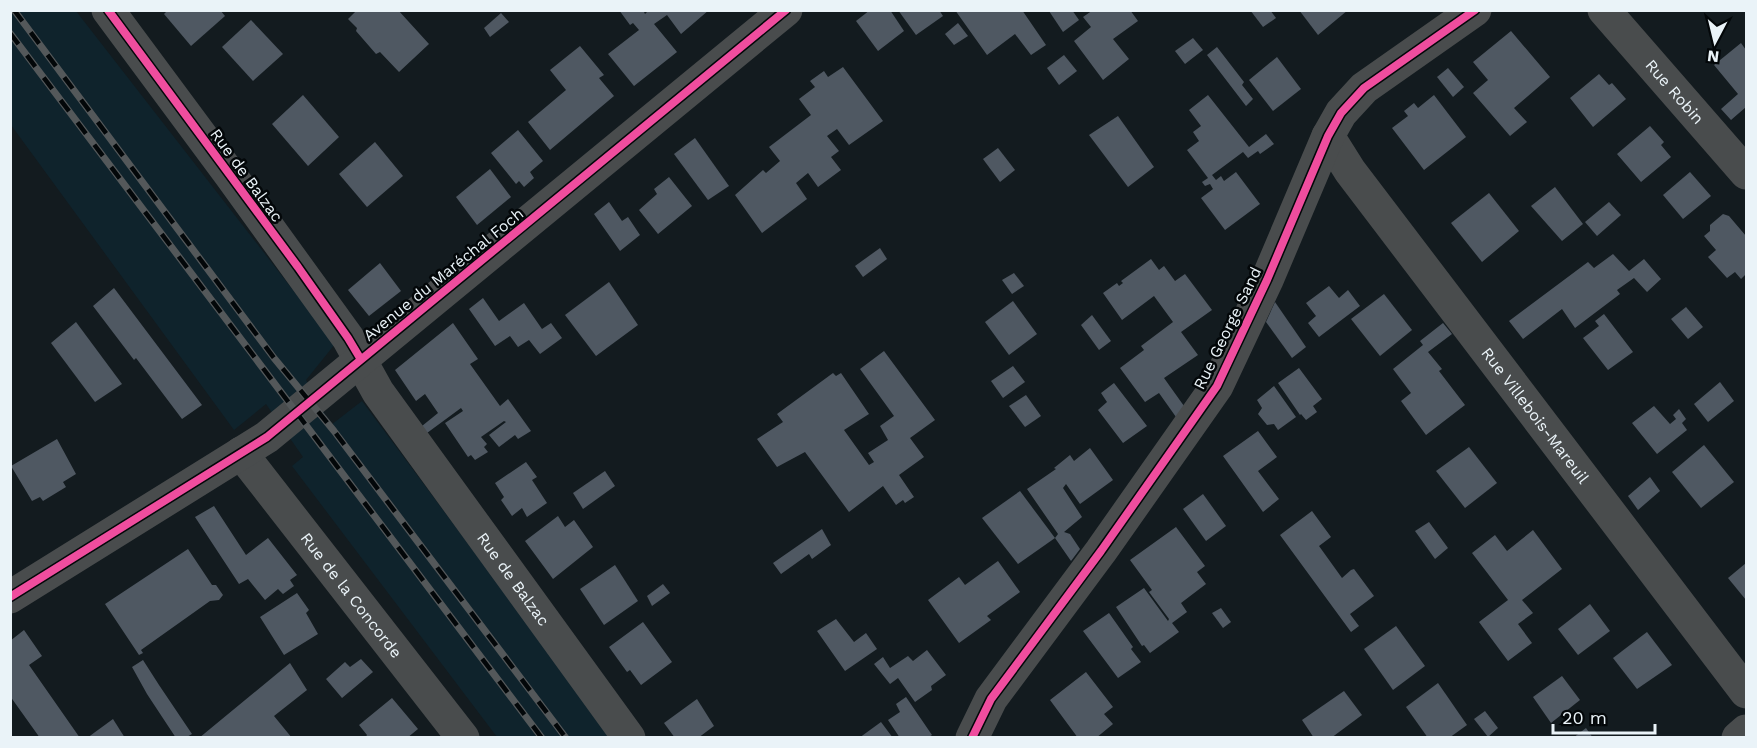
<svg xmlns="http://www.w3.org/2000/svg" width="1757" height="748" font-family="'Work Sans',sans-serif">
  <rect width="100%" height="100%" fill="#131b1f"/>
  <polygon fill="#0f232c" points="10,11 76,11 335,344 306,380 331,425 362,401 612,737 497,737 292,466 303,457 266,404 234,430 11,125"/>
  <g fill="#4f5862">
    <polygon points="168,10 220,10 225,16 191,46 164,14"/>
    <polygon points="357,10 398,10 429,44 399,72 380,52 376,54 356,31 357,28 348,19"/>
    <polygon points="619,10 643,10 645,14 649,10 709,10 681,34 667,15 654,24 677,52 634,86 608,54 639,30 633,23 630,25"/>
    <polygon points="870,10 890,10 904,31 878,51 856,21"/>
    <polygon points="898,10 939,10 943,16 916,35"/>
    <polygon points="955,10 1022,10 1046,45 1031,55 1015,34 987,55"/>
    <polygon points="1050,10 1072,10 1079,20 1063,32 1049,11"/>
    <polygon points="1093,10 1130,10 1138,21 1113,39 1129,59 1103,80 1074,41 1091,27 1083,17"/>
    <polygon points="1250,10 1270,10 1276,18 1263,27"/>
    <polygon points="1299,10 1348,10 1318,35"/>
    <polygon points="501,13 509,22 490,37 484,28"/>
    <polygon points="251,20 283,54 253,81 222,47"/>
    <polygon points="958,23 968,36 954,45 945,34"/>
    <polygon points="1511,31 1550,77 1514,108 1527,122 1510,136 1473,93 1488,80 1473,62"/>
    <polygon points="1193,38 1203,50 1185,64 1175,51"/>
    <polygon points="1741,43 1746,50 1746,107 1731,120 1721,109 1738,94 1714,65"/>
    <polygon points="580,46 604,75 599,78 614,96 550,150 528,122 566,90 550,70"/>
    <polygon points="1217,47 1244,82 1242,85 1253,99 1246,106 1207,55"/>
    <polygon points="1064,55 1077,71 1059,85 1047,68"/>
    <polygon points="1277,57 1301,89 1273,111 1249,80"/>
    <polygon points="843,67 883,121 849,145 837,129 827,136 839,151 831,157 841,170 818,187 808,173 796,183 807,199 762,233 735,195 763,170 766,173 780,161 769,147 811,115 799,99 815,87 810,81 824,71 828,77"/>
    <polygon points="1448,68 1464,87 1453,97 1437,77"/>
    <polygon points="1599,74 1609,85 1612,83 1626,99 1593,127 1570,98"/>
    <polygon points="303,95 339,137 308,166 272,124"/>
    <polygon points="1208,95 1249,147 1266,134 1274,144 1260,154 1258,151 1248,158 1243,152 1212,175 1216,180 1221,176 1224,181 1236,172 1260,204 1225,230 1201,198 1213,189 1210,184 1205,186 1202,182 1208,178 1187,150 1199,141 1193,132 1201,126 1189,110"/>
    <polygon points="1434,95 1466,137 1424,170 1392,128 1408,116 1404,111 1414,103 1418,108"/>
    <polygon points="1118,116 1154,167 1128,187 1089,135"/>
    <polygon points="1650,126 1664,142 1661,145 1671,157 1641,182 1617,154"/>
    <polygon points="518,130 543,161 530,172 534,178 524,187 519,181 516,184 491,153"/>
    <polygon points="695,138 729,186 708,200 674,154"/>
    <polygon points="375,142 403,176 367,207 339,174"/>
    <polygon points="998,148 1015,170 1000,182 983,159"/>
    <polygon points="490,169 511,197 477,225 456,197"/>
    <polygon points="1690,172 1711,196 1683,219 1663,195"/>
    <polygon points="669,177 692,206 658,234 639,210 657,194 654,189"/>
    <polygon points="1555,187 1583,224 1562,241 1531,206"/>
    <polygon points="1489,193 1519,231 1482,262 1451,223"/>
    <polygon points="609,202 622,221 628,217 640,235 620,251 594,214"/>
    <polygon points="1609,202 1621,215 1597,236 1585,222"/>
    <polygon points="1723,214 1729,216 1746,236 1746,274 1741,279 1735,272 1727,278 1708,257 1716,250 1704,236 1710,231 1710,225"/>
    <polygon points="880,248 887,259 863,277 855,266"/>
    <polygon points="1613,254 1629,271 1644,259 1661,279 1647,292 1634,278 1617,290 1620,294 1575,328 1562,309 1523,339 1509,321 1588,262 1594,268"/>
    <polygon points="1151,259 1159,270 1164,266 1175,281 1185,274 1212,310 1181,332 1198,355 1164,378 1184,406 1176,417 1159,393 1145,402 1120,368 1144,350 1141,346 1173,322 1154,296 1122,320 1103,293 1117,283 1119,286 1123,283 1121,281"/>
    <polygon points="380,263 401,291 369,316 348,290"/>
    <polygon points="1014,273 1024,286 1012,294 1002,280"/>
    <polygon points="609,282 638,325 596,356 565,315"/>
    <polygon points="1329,286 1339,298 1348,290 1360,306 1319,337 1308,323 1316,316 1306,303"/>
    <polygon points="114,288 202,405 182,419 136,358 134,360 93,306"/>
    <polygon points="1384,294 1412,330 1380,356 1351,319"/>
    <polygon points="483,298 499,321 524,303 542,329 551,323 562,338 540,354 529,340 518,347 510,336 495,346 469,309"/>
    <polygon points="1013,301 1037,334 1009,355 985,322"/>
    <polygon points="1275,302 1306,347 1292,358 1266,322"/>
    <polygon points="1686,307 1703,327 1688,339 1671,319"/>
    <polygon points="1604,314 1633,352 1608,370 1583,338 1599,326 1595,321"/>
    <polygon points="1092,315 1111,341 1099,350 1081,325"/>
    <polygon points="76,322 122,384 95,402 51,343"/>
    <polygon points="453,323 478,359 470,364 500,406 508,399 531,431 518,439 515,435 499,447 489,435 506,422 504,421 481,437 487,444 484,447 488,452 475,460 471,455 468,457 445,423 463,411 461,408 427,433 422,426 438,413 425,394 416,401 395,370"/>
    <polygon points="1443,323 1452,334 1428,352 1442,369 1439,371 1465,405 1426,435 1401,401 1411,393 1393,369 1423,345 1420,341"/>
    <polygon points="884,351 935,420 910,438 924,457 899,475 914,497 905,503 903,500 896,505 883,486 849,512 805,452 777,467 757,439 783,422 777,414 833,373 836,376 841,373 869,414 844,430 869,465 874,462 868,453 888,440 880,426 894,416 860,369"/>
    <polygon points="1013,366 1025,382 1003,398 991,381"/>
    <polygon points="1299,368 1322,399 1313,406 1317,412 1306,420 1301,414 1300,415 1278,383"/>
    <polygon points="1720,382 1734,401 1708,422 1694,404"/>
    <polygon points="1114,383 1147,426 1123,443 1098,410 1107,402 1101,393"/>
    <polygon points="1274,386 1296,417 1278,430 1274,424 1267,425 1258,414 1262,408 1257,400"/>
    <polygon points="1026,395 1041,416 1025,427 1009,406"/>
    <polygon points="1654,406 1670,424 1676,419 1673,415 1679,409 1686,419 1682,423 1687,430 1657,454 1632,423"/>
    <polygon points="1258,431 1277,457 1258,471 1279,499 1263,512 1223,456"/>
    <polygon points="57,439 76,474 63,482 66,487 43,501 40,497 32,501 11,466"/>
    <polygon points="1704,445 1734,482 1701,508 1672,472"/>
    <polygon points="1469,447 1497,483 1465,508 1436,471"/>
    <polygon points="1090,448 1113,480 1080,504 1066,484 1063,488 1082,517 1064,532 1070,534 1080,549 1071,561 1055,538 1058,534 1027,489 1056,469 1054,468 1070,455 1074,461"/>
    <polygon points="526,462 537,477 532,480 547,503 527,517 522,508 512,516 501,500 504,497 495,483"/>
    <polygon points="605,471 615,486 583,509 573,493"/>
    <polygon points="1650,477 1660,491 1638,510 1628,496"/>
    <polygon points="1020,491 1055,538 1018,564 982,518"/>
    <polygon points="1203,494 1226,526 1206,541 1183,509"/>
    <polygon points="214,506 246,555 268,538 297,575 290,580 294,586 283,594 278,589 265,600 248,579 239,584 195,517"/>
    <polygon points="1312,511 1331,537 1319,546 1342,578 1351,570 1354,569 1374,596 1350,614 1359,626 1351,632 1280,535"/>
    <polygon points="558,516 565,527 574,520 593,547 553,579 525,541"/>
    <polygon points="1429,522 1448,548 1435,559 1415,531"/>
    <polygon points="1176,527 1205,566 1197,572 1206,584 1181,603 1187,612 1172,623 1179,632 1150,653 1144,645 1142,646 1116,607 1144,588 1168,621 1169,619 1149,592 1152,590 1130,560"/>
    <polygon points="822,529 831,545 812,559 809,554 781,574 773,563"/>
    <polygon points="1533,530 1562,569 1522,600 1533,613 1518,624 1532,643 1508,661 1479,622 1508,600 1472,553 1495,535 1507,551"/>
    <polygon points="188,549 212,585 216,585 223,595 219,600 210,601 141,650 143,653 139,655 105,604"/>
    <polygon points="998,561 1020,592 987,616 991,620 959,643 928,600 959,577 965,585"/>
    <polygon points="1746,563 1746,600 1728,578"/>
    <polygon points="615,565 638,601 604,625 580,589"/>
    <polygon points="663,584 670,593 652,606 647,596"/>
    <polygon points="297,593 309,610 306,613 318,634 284,655 260,617"/>
    <polygon points="1590,604 1610,631 1578,655 1558,629"/>
    <polygon points="1221,608 1231,622 1223,628 1212,613"/>
    <polygon points="1109,613 1133,647 1131,649 1141,662 1118,678 1083,631"/>
    <polygon points="836,619 854,642 866,633 877,649 845,671 817,631"/>
    <polygon points="643,622 672,662 641,685 630,670 627,672 609,647"/>
    <polygon points="1396,626 1425,666 1393,690 1364,649"/>
    <polygon points="24,630 42,656 29,665 80,738 40,738 10,696 10,641"/>
    <polygon points="1647,632 1672,665 1637,689 1613,658"/>
    <polygon points="927,650 946,675 931,686 932,690 915,702 898,678 890,684 874,664 883,657 890,668 908,656 913,661"/>
    <polygon points="361,659 373,672 342,698 326,679 345,662 350,667"/>
    <polygon points="143,660 159,685 192,734 185,738 176,738 147,694 132,667"/>
    <polygon points="290,663 307,690 274,716 292,738 199,738"/>
    <polygon points="1086,672 1113,707 1104,714 1113,724 1096,738 1078,738 1050,700"/>
    <polygon points="1562,676 1580,700 1551,723 1533,697"/>
    <polygon points="1438,683 1467,725 1449,738 1428,738 1406,707"/>
    <polygon points="1344,691 1362,715 1331,738 1314,738 1302,720"/>
    <polygon points="906,697 932,735 927,738 900,738 888,720 900,712 896,704"/>
    <polygon points="392,698 418,729 407,738 365,738 367,735 359,725"/>
    <polygon points="697,699 714,726 698,738 675,738 664,723"/>
    <polygon points="1485,711 1498,728 1488,737 1474,719"/>
    <polygon points="113,719 125,738 87,738"/>
    <polygon points="881,722 893,738 859,738"/>
    <polygon points="1586,728 1593,738 1573,738"/>
  </g>
  <g fill="none" stroke-linecap="round" stroke-linejoin="round">
    <g stroke="#494c4d" stroke-width="33">
      <path id="s1" d="M108,10l123,166 117,162 30,54 251,346"/>
      <path id="s2" d="M1604,10l142,163"/>
      <path id="s3" d="M1328,136l22,35 396,521"/>
      <path id="s4" d="M241,453l222,285"/>
      <polyline points="10,597 267,437 786,10"/>
      <polyline points="972,738 991,699 1101,551 1217,386 1267,280 1328,136 1341,113 1364,88 1475,10"/>
      <polyline points="1738,738 1746,731"/>
    </g>
    <g stroke="#54585a" stroke-width="7">
      <g id="rail">
        <polyline points="14,10 274,358 334,431 566,738"/>
        <polyline points="10,33 542,738"/>
      </g>
    </g>
    <use href="#rail" stroke="#030709" stroke-width="4.5" stroke-dasharray="14" stroke-linecap="butt"/>
    <g stroke="#030709" stroke-width="11">
      <g id="cycleway">
        <polyline points="108,10 298,267 348,338 360,358"/>
        <polyline points="10,597 267,437 786,10"/>
        <polyline points="972,738 991,699 1101,551 1217,386 1267,280 1328,136 1341,113 1364,88 1475,10"/>
      </g>
    </g>
    <use href="#cycleway" stroke="#ef4d9e" stroke-width="8"/>
  </g>
  <g text-anchor="middle" stroke-width="5" stroke-linejoin="round" paint-order="stroke">
    <g font-size="16" fill="#eaf3f8" stroke="#030709">
      <text dy="6" stroke="none"><textPath href="#s2" startOffset="108">Rue Robin</textPath></text>
      <text transform="translate(247 175) rotate(54)" y="6">Rue de Balzac</text>
      <text transform="translate(443 274) rotate(-39)" y="6">Avenue du Maréchal Foch</text>
      <text transform="translate(1227 328) rotate(-64)" y="6">Rue George Sand</text>
      <text dy="6" stroke="none"><textPath href="#s3" startOffset="348">Rue Villebois-Mareuil</textPath></text>
      <text dy="6" stroke="none"><textPath href="#s1" startOffset="699">Rue de Balzac</textPath></text>
      <text dy="6" stroke="none"><textPath href="#s4" startOffset="180">Rue de la Concorde</textPath></text>
    </g>
  </g>
  <rect width="1757" height="748" fill="none" stroke="#eaf3f8" stroke-width="24"/>
  <g transform="translate(1715 42) rotate(187)" stroke="#030709" stroke-width="4.5" paint-order="stroke">
  <path d="M0-4.5L10 22L0 15L-10 22Z" fill="#eaf3f8"/>
  <text y="-9" font-size="16" font-weight="bold" text-anchor="middle" fill="#eaf3f8">N</text>
  </g>
  <path d="M1553 724v9h102v-9" fill="none" stroke="#eaf3f8" stroke-width="3"/>
  <text x="1562" y="724" font-size="18" fill="#eaf3f8" stroke="#030709" stroke-width="4.5" paint-order="stroke">20 m</text>
</svg>
